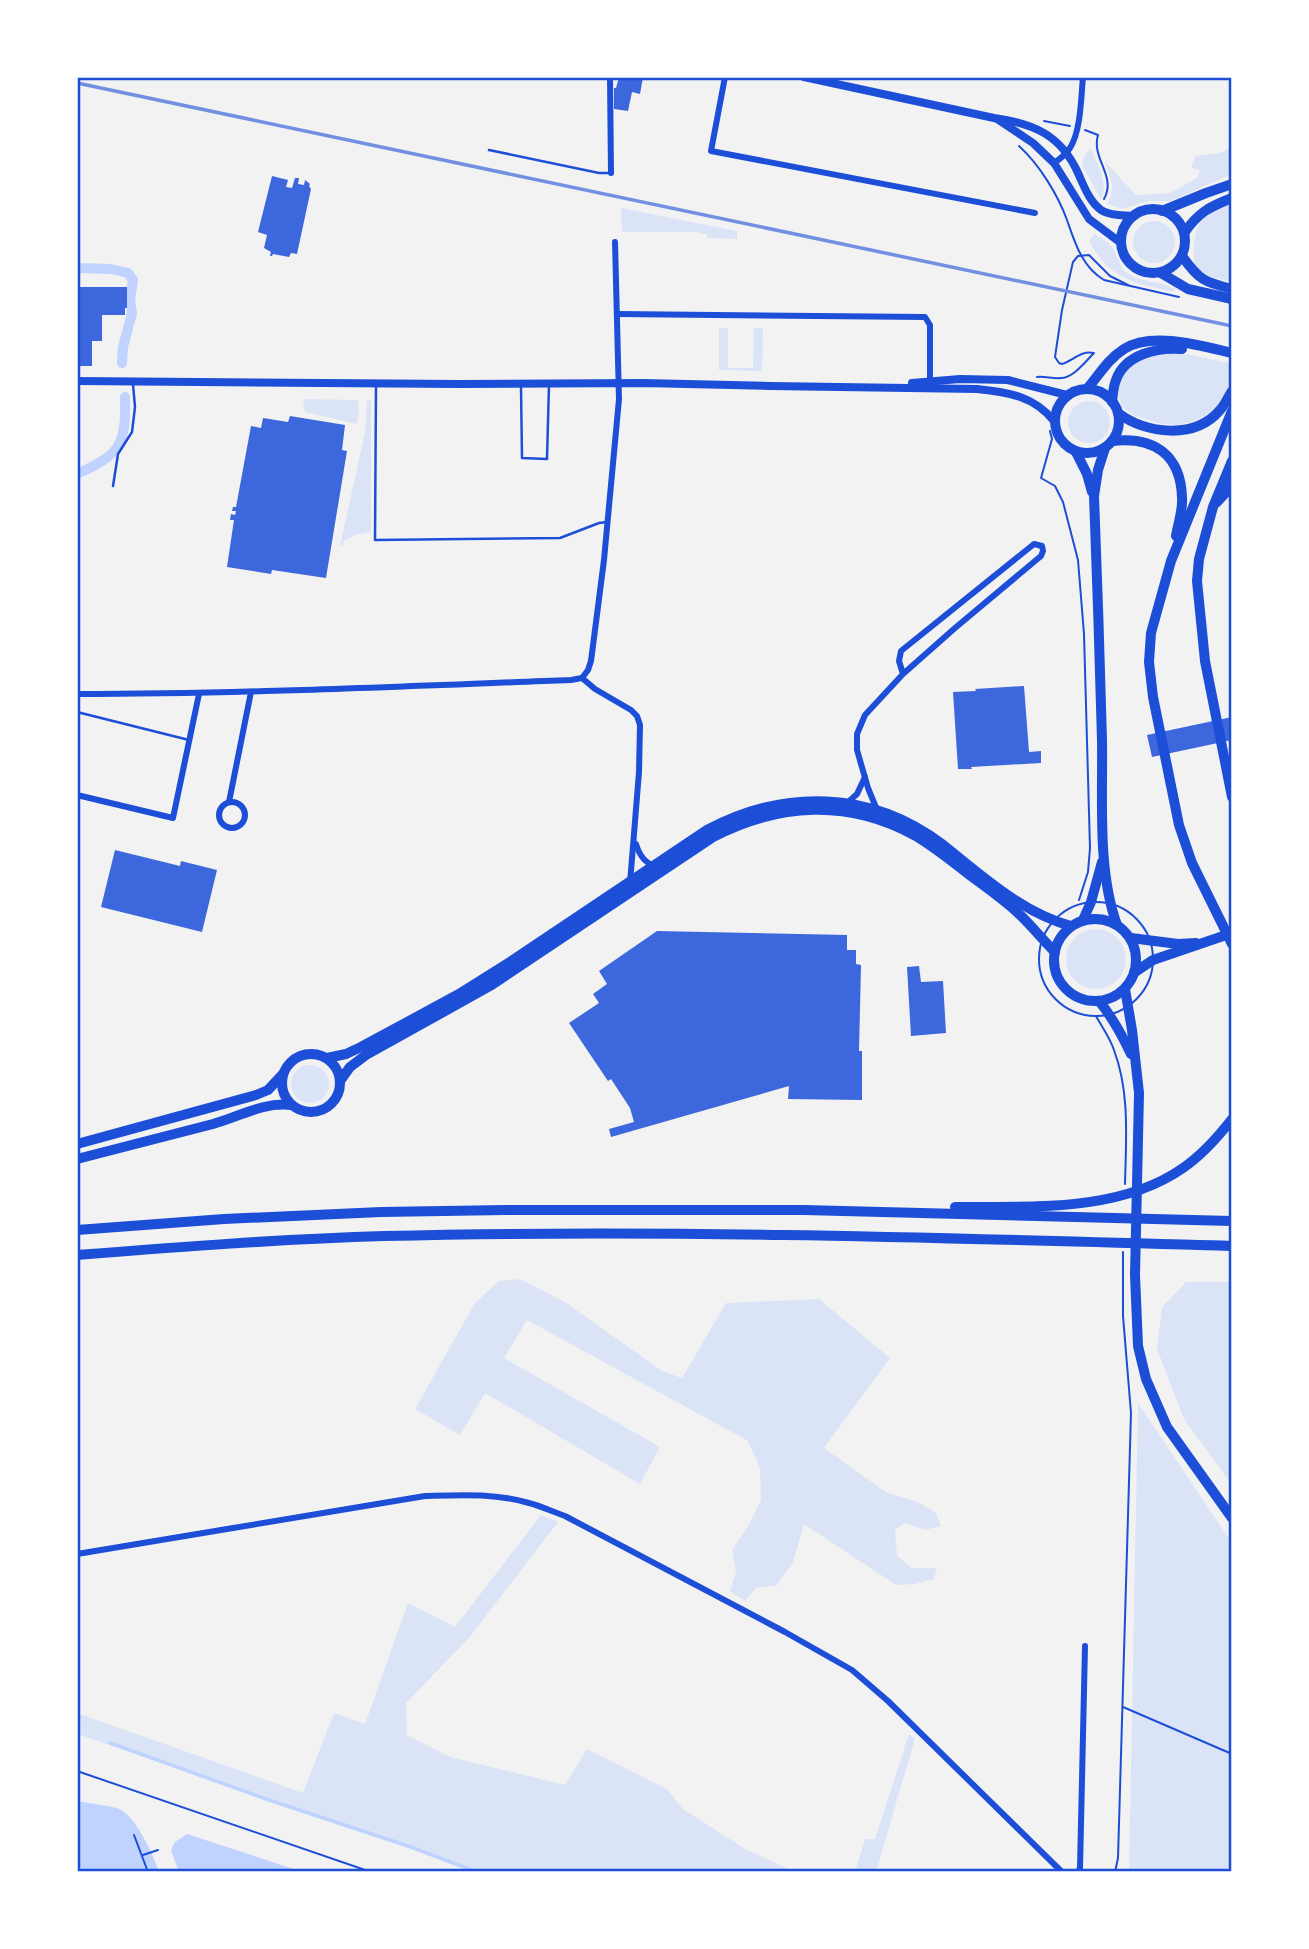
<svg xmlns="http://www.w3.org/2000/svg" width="1309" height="1949" font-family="Figtree,sans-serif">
  <rect width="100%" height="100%" fill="#f2f2f2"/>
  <g fill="#dbe4f7">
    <path d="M1232,148v26l-61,27h-22l-27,8 -15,-5c9,-14 4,-27 -2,-42l31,33 34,-2 27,-15 3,-7 -9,-4 5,-11 23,-3z"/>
    <path d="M1091,149c6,15 19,36 10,50l-19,-34 3,-11z"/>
    <path d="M1232,204v78c-10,-3 -24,-4 -32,-11 -6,-6 -7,-12 -6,-20 0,-30 10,-37 38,-47z"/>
    <polygon points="621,208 737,231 737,239 707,238 707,234 698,233 698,232 622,232"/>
    <circle cx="1154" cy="242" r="21"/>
    <path d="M1095,234c6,4 13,8 18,14 5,9 6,18 14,25 15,10 33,7 48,16l-2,3c-39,-9 -64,-13 -84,-51z"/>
    <polygon points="719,328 728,328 728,368 753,368 754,328 763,328 762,371 719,370"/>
    <path d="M1171,354h16l45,10c0,44 -40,71 -81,57 -8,-3 -19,-5 -25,-11 -18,-17 -1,-44 18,-51 8,-3 18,-4 27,-5z"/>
    <polygon points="303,399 358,400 359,413 357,424 305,412"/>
    <polygon points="367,400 371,400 371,532 355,535 347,540 345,539 342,546 340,546 365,432"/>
    <circle cx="1089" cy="422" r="21"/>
    <circle cx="1096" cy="959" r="30"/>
    <circle cx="310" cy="1084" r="19"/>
    <polygon points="520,1279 565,1302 662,1371 682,1378 726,1303 819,1299 890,1358 824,1448 886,1492 920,1503 936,1513 941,1526 925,1530 905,1523 895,1530 897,1556 912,1568 937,1568 934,1579 915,1584 896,1585 804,1524 793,1562 777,1585 756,1588 745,1601 730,1591 736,1572 732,1550 749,1525 761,1500 760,1468 748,1441 527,1320 504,1358 660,1447 640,1484 485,1393 460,1435 415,1409 475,1303 499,1281"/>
    <polygon points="1186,1282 1232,1282 1232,1485 1184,1419 1157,1349 1162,1307"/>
    <polygon points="1138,1403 1232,1543 1232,1862 1225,1872 1129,1872"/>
    <polygon points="541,1515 558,1522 469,1638 406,1703 407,1735 450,1757 565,1785 587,1749 667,1789 683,1809 745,1849 795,1872 477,1872 411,1847 77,1734 77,1713 303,1793 334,1713 365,1724 408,1603 455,1627"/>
    <polygon points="909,1734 915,1739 876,1872 855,1872 865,1839 875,1839"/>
  </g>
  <g fill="#bfd3fe">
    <path d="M77,1801c10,2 37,5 44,9 16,9 33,46 38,62h-82z"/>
    <polygon points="187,1834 303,1872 179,1872 171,1850 175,1842"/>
  </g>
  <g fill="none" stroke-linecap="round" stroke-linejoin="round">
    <polyline stroke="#bfd3fe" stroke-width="3.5" points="110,1743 266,1799 411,1847 477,1872"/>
    <g stroke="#bfd3fe" stroke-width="10">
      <polyline points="77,267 78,268 111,269 128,273 133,280 130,301 132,313 123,347 122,363"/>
      <path d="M77,474c44,-20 49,-29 48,-77"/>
    </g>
  </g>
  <g fill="#3d67dc">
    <polygon points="619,77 643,77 640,94 632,92 628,111 614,109 614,88 616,88"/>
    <polygon points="272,176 288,180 286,187 292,188 295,178 299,178 298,184 304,185 305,180 310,184 309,186 311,189 297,254 291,253 289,257 273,254 272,256 270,256 271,252 264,248 267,235 258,232"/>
    <polygon points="77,287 127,287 127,308 125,308 125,315 102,315 102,341 92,341 92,366 77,366"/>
    <polygon points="290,416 345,425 342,450 347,451 326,578 272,570 271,574 227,567 234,520 230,520 231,514 235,515 236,511 232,511 233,507 236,507 251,426 261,428 263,418 288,422"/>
    <polygon points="1024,686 1029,752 1041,751 1041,763 971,767 972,769 958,769 953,692 976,691 975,689"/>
    <polygon points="1232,717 1232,740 1152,757 1147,735"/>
    <polygon points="115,850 180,866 181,861 217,870 202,932 101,907"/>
    <polygon points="657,931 847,935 847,950 856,950 856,964 861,965 859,1051 862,1051 862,1100 788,1099 789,1086 611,1137 609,1129 634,1122 630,1108 611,1079 608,1081 569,1023 599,1003 593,994 607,984 599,971"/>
    <polygon points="919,966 921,982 943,981 946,1033 911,1036 907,967"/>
  </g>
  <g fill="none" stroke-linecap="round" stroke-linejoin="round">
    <g stroke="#1d4ed8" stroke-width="2">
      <polyline points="1044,121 1070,126"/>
      <path d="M1085,130l13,5c-7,24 19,41 6,64"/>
      <path d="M1019,146c20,18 39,49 48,74 8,23 15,47 37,60l75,17"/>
      <path d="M1093,353c-11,-3 -21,8 -31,11l-3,-1 -4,-6 7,-47 11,-48 5,-6 11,-1 21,21 18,9"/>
      <path d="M1037,377c8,-1 16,2 24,1 12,0 24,-16 33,-25"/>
      <polyline points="1050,431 1052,439 1041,478 1055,486 1063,502 1078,560 1084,634 1090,848 1088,872 1079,900"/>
      <circle cx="1096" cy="959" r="57"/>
      <path d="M1096,1016c6,11 14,22 18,34 16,43 12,88 11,134"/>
      <polyline points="1123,1707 1232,1754"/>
      <polyline points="77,1771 371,1872"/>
      <polyline points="134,1835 148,1872"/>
      <polyline points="143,1855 158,1850"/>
      <polyline points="1115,1872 1118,1858 1131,1413 1123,1316 1123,1252"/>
    </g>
    <g stroke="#1d4ed8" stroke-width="2.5">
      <polyline points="489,150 599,173 611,173"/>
      <polyline points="376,386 375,540 560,538 599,523 607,522"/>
      <polyline points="521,387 522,458 547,459 549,384"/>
      <polyline points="113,486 118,454 132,432 135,407 133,384"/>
      <polyline points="77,712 189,740"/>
    </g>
    <g stroke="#1d4ed8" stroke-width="6">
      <polyline points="610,77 611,173"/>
      <polyline points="725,77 711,151 1035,213"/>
      <path d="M1054,163c6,-4 12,-9 16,-15 11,-17 11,-51 13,-71"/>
      <polyline points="617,314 925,317 930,325 930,381"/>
      <polyline points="582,678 588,670 591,661 604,560 619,399 615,242"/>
      <polyline points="582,678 595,689 631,710 637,716 640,725 639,772 630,883"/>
      <path d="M77,694c165,0 330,-8 494,-14l11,-2"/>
      <polyline points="77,795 173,818 199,694"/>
      <polyline points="229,802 251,692"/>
      <circle cx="232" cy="815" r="13"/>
      <polyline points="846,804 857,794 865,777"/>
      <polyline points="877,810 868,788 857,750 857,734 865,715 903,674 955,628 1041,556 1043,551 1042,546 1034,544 901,651 899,661 903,674"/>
      <path d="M636,844c3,10 8,19 19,22"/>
      <path d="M77,1554l348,-58c35,-1 70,-3 104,7 12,3 24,9 36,13l220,116 67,38 36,31 174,171"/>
      <polyline points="1078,1872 1080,1868 1085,1646"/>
    </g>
    <g stroke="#1d4ed8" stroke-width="8">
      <path d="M804,77l190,41c39,5 67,17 84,55 6,13 11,28 23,37 9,6 22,5 32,6"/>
      <polyline points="997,119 1033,143 1054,163 1089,219 1121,243"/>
      <path d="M77,381l382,3 184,-1 127,3 207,3c31,3 57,7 77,32"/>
      <polyline points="912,383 960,379 1008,380 1067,395"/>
    </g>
    <g stroke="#1d4ed8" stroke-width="10">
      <circle cx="1153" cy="241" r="32"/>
      <path d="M1182,256c17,24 22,26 50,33"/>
      <polyline points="1161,273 1188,289 1232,299"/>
      <circle cx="1087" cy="421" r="32"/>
      <path d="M1087,389c12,-14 21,-30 37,-40 28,-18 78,-3 108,4"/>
      <path d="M1112,402c1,-7 1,-15 4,-22 9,-26 42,-33 66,-31"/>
      <path d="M1105,448l-7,22 -4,26c3,81 6,163 8,244 1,59 -5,130 15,185"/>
      <polyline points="1076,452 1087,474 1092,492"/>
      <circle cx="1095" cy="960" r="41"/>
      <polyline points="1083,920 1091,902 1102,862"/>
      <polyline points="1131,938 1178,944 1196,943"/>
      <polyline points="1135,972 1153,960 1232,933"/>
      <polyline points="1125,989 1132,1030 1139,1093 1135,1275 1138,1346 1146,1379 1167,1427 1232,1518"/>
      <path d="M1099,1001c14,17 23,34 32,53"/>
      <circle cx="311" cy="1083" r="29"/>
      <path d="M327,1058l19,-4 15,-7 98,-53 51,-32 197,-132c77,-41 164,-40 235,14 39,31 80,69 129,82"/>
      <path d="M340,1081l10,-14 16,-12 124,-69 223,-149c66,-34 135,-38 201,-2 19,11 36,25 53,38 17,13 35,25 51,40 13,12 24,26 37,39"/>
      <polyline points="77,1144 256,1095 268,1090 283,1074"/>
      <path d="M77,1159c45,-12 91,-23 136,-35 26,-7 49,-22 78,-19"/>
    </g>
    <g stroke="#1d4ed8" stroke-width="10">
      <polyline points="1162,211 1206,193 1232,184"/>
      <path d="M1184,233c15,-21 25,-26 48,-35"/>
      <path d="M1118,413c28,21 77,27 102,-3 5,-5 8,-13 12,-19"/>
    </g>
    <g stroke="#1d4ed8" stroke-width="10">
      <polyline points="1232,411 1171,561 1151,633 1149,662 1153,697 1179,825 1192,863 1232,944"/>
      <path d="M1112,441c41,-5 69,13 70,57 1,12 -4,26 -6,38"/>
      <polyline points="1232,461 1213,507 1199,559 1197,581 1205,661 1232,797"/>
      <polyline points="1217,502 1232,486"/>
      <path d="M955,1207c74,-1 164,6 228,-39 19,-13 35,-31 49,-49"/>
      <polyline points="77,1230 224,1219 381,1212 506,1210 804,1210 1232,1221"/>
      <path d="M77,1255c102,-8 205,-16 307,-19 283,-7 566,2 848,10"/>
    </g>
    <polyline stroke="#7290e2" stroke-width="3.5" points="77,83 1232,326"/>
  </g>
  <rect width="1309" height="1949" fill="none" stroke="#ffffff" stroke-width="158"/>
  <rect x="79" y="79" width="1151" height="1791" fill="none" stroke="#1d4ed8" stroke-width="2.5"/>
</svg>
